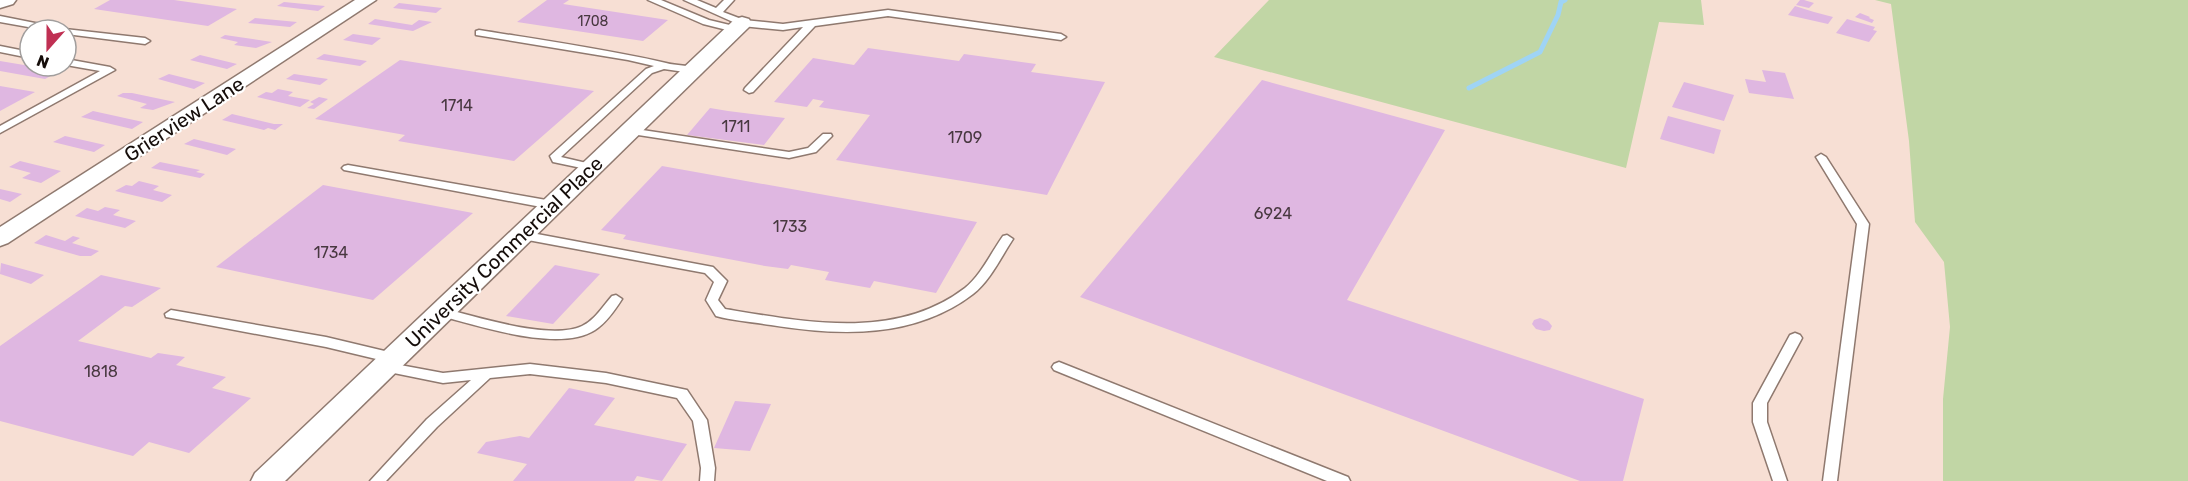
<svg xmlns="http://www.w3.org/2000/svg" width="2188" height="481" font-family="Rubik,sans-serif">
  <rect width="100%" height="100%" fill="#f7dfd4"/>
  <g fill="#c1d6a5">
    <polygon points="1269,0 1701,0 1704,25 1659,22 1626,168 1214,57"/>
    <polygon points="1875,0 2188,0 2188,481 1943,481 1943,399 1950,327 1944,262 1915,222 1909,141 1891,4"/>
  </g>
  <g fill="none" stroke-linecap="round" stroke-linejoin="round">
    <polyline stroke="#9fd4f5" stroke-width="5" points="1469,88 1540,52 1558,15 1561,2 1565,0"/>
  </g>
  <g fill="#dfb7e1">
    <polygon points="110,0 174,0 237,9 208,26 94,9"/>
    <polygon points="547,0 569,0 563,4 668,20 643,41 517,22"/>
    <polygon points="1800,0 1804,0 1814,3 1809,8 1796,5"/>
    <polygon points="284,2 325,6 318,11 277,6"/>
    <polygon points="399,3 442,8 436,13 393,8"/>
    <polygon points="1795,6 1814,12 1833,17 1828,24 1788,15"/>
    <polygon points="1860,13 1870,17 1869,18 1874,20 1872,23 1855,17"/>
    <polygon points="255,18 297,22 290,27 248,23"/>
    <polygon points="375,19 412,25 419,20 432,22 413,31 368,24"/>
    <polygon points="1847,19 1875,27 1873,30 1877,31 1869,42 1836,33"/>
    <polygon points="353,34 381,38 372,45 343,40"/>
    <polygon points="225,35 272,42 256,48 234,45 238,42 220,38"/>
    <polygon points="868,48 959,61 964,54 1036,64 1031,72 1105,82 1047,195 836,160 870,115 819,107 824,101 813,99 807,107 774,102 813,58 854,65"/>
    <polygon points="324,54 367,61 360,66 316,59"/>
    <polygon points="200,55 237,64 227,69 190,60"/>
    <polygon points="400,60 594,91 514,161 398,141 405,135 315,119"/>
    <polygon points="0,61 60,71 45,79 0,71"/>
    <polygon points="1762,70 1785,73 1794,99 1749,93 1745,79 1766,82"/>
    <polygon points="169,74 205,83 194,89 158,79"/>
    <polygon points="294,74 328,79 320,85 286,79"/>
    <polygon points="1262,80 1445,130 1347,300 1644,399 1623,481 1580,481 1080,297"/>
    <polygon points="1684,82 1734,95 1724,121 1672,107"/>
    <polygon points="0,86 35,92 0,111"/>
    <polygon points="278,89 293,92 288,96 310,100 300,107 257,97 266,92 272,93"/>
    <polygon points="123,93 132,93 175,102 153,110 140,108 147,104 117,96"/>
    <polygon points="319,97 328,99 314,109 307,108 314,104 310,102"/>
    <polygon points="710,108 728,111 785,118 764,145 687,135"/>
    <polygon points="93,111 143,122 132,129 81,117"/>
    <polygon points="232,114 274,124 283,124 275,130 268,128 264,130 222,120"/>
    <polygon points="1668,116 1721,130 1714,154 1660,139"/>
    <polygon points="65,136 105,145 94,152 53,142"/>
    <polygon points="194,139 236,149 227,155 184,144"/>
    <polygon points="20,161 61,171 41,183 22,178 31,173 9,167"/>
    <polygon points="160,162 200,170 196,172 205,174 200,178 151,168"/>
    <polygon points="662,166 977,222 936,293 874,281 870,288 825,280 829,272 791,265 788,269 765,266 623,239 626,235 601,230"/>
    <polygon points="139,181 159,186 153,190 172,195 162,202 115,191 126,185 132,186"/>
    <polygon points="323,185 473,213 373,300 216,267"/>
    <polygon points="0,189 22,194 10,202 0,199"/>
    <polygon points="105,207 120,210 113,215 136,221 125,228 75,216 87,208 98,211"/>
    <polygon points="46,235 65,241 73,236 80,238 72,243 99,251 91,256 80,256 34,243"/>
    <polygon points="1,263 44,275 31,284 0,274"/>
    <polygon points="555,265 600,274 553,324 506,316"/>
    <polygon points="101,275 161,288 132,307 125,306 78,341 151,358 158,353 185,357 176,365 226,377 212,388 251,398 189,453 149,442 133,456 0,421 0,346"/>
    <polygon points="1540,318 1548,321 1552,326 1550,330 1544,331 1536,329 1532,324 1534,320"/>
    <polygon points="569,388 615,398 594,425 687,444 662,481 637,476 634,481 513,481 527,464 477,453 486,442 520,436 529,438"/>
    <polygon points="735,401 771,404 750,451 714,448"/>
  </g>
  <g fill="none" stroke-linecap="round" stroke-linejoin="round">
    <g stroke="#8f796f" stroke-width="3">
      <g id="lane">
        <polygon points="648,0 661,0 709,20 738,27 740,29 735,32 703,24"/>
        <polygon points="684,0 697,0 716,8 724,0 734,0 723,12 744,20 783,24 888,10 1061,34 1066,37 1061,40 888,16 815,26 753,92 749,93 744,90 745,88 803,27 783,30 742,26"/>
        <polygon points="0,16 65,29 145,38 150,41 145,44 66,34 66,30 45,30 0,22"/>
        <path d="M479,30c62,10 126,19 187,33 10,3 23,1 31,7l-5,3 -28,-4 -12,4 -91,84 34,8 2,2 -6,3 -38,-8 -3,-6 96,-87 8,-3 -26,-6 -152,-25v-4z"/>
        <polygon points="0,46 30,52 30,58 0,52"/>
        <polygon points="66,59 110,67 115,70 0,133 0,126 100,71 66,65"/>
        <polygon points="629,128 789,152 808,148 823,134 831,134 832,136 816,152 789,158 625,133 624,131 625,129"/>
        <polygon points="1821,154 1826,157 1869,224 1837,481 1823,481 1857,224 1816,157"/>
        <polygon points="348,165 552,201 558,205 552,209 344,170 342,168 344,166"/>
        <path d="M521,231l192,36 14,14 -9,19 7,9c79,13 171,32 240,-21 16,-13 26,-35 38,-52l4,-1 6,4c-12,18 -23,42 -40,55 -59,45 -133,42 -202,31 -18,-3 -37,-4 -55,-9l-10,-16 8,-18 -9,-9 -188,-35 -2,-3 2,-3z"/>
        <path d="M616,295l6,4c-7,11 -16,24 -27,31 -36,23 -115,-4 -154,-14l-6,-4 6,-4c35,8 108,33 141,18 13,-6 21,-20 30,-30z"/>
        <polygon points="171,310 326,337 393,353 398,355 400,358 398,361 393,363 326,347 166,317 165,314"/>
        <polygon points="1795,333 1800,335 1802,338 1767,403 1767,422 1787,481 1773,481 1753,422 1753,403 1790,335"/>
        <polygon points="384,362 443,373 530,364 606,373 687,390 707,420 715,468 714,481 700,481 701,468 693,421 677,398 606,383 530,374 490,378 437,427 386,481 370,481 427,419 471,380 443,383 379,370 377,367 379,364"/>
        <polygon points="1059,362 1348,477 1350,481 1327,481 1054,370 1052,367 1054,364"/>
      </g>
    </g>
    <g stroke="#8f796f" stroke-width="3">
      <g id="street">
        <polygon points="0,0 16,0 13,4 0,8"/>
        <polygon points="355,0 376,0 8,243 0,246 0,227"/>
        <polygon points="742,17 749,19 751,23 749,27 285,481 251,481 255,473 735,19"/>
      </g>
    </g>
    <use href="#lane" fill="#fff" fill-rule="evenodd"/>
    <use href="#street" fill="#fff" fill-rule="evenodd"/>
  </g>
  <g text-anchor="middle" stroke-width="4.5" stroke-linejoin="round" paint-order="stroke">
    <g font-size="14" fill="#483840">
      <text x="593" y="26">1708</text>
    </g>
    <g font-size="16" fill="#483840">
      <text x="457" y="111">1714</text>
      <text x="736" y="132">1711</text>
      <text x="965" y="143">1709</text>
      <text x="1273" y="219">6924</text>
      <text x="790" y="232">1733</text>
      <text x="331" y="258">1734</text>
      <text x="101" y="377">1818</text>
    </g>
    <g font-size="20" fill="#150d0a" stroke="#fff">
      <text transform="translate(184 119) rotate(-33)" y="7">Grierview Lane</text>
      <text transform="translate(504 252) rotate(-44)" y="7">University Commercial Place</text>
    </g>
  </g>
  <g transform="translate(48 48) rotate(201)"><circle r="28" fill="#ffffff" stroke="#a19e9d" stroke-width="1.5"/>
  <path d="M0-4.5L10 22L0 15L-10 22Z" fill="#c03053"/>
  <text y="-9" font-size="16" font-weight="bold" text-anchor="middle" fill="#150d0a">N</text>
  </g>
</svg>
